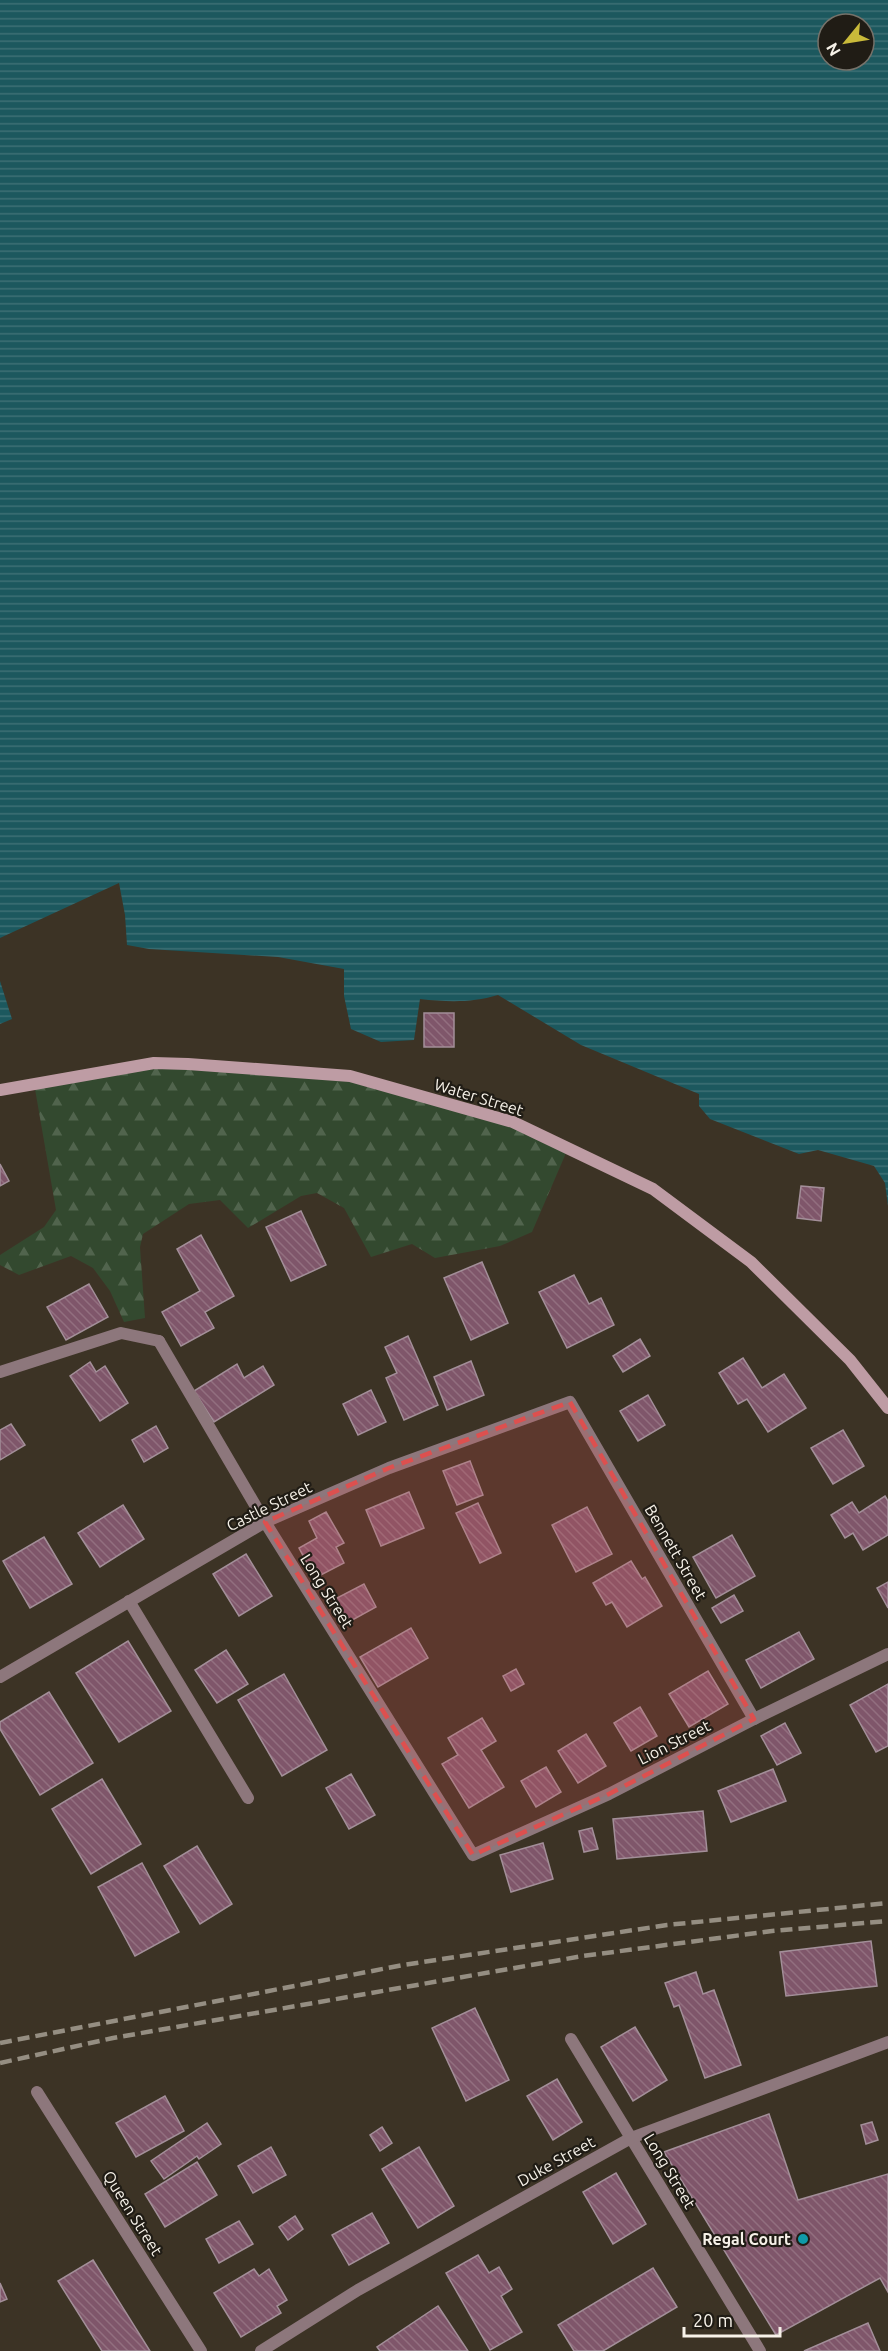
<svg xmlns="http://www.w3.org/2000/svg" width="888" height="2351" font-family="Ubuntu,sans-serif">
  <defs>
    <pattern id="forest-firs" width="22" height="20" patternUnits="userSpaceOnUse" patternTransform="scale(1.5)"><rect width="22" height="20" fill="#33492f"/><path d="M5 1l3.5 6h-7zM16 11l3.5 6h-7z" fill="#51644d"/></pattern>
    <pattern id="water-rules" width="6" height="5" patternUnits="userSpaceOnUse" patternTransform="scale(1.5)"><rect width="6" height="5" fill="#1c585e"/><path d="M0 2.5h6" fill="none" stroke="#3e7075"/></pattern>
    <pattern id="building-back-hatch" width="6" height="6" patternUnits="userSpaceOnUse" patternTransform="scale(1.5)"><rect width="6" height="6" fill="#7f566a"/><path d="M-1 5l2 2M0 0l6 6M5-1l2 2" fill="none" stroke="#926f7f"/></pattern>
  </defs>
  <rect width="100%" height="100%" fill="#3c3325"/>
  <polygon fill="url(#forest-firs)" points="161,1064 347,1077 510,1123 566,1153 532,1232 500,1246 435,1258 412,1244 371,1257 344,1208 317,1193 301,1196 248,1228 220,1200 189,1204 143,1234 140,1247 145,1318 124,1322 110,1291 93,1268 71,1256 19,1275 0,1265 0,1255 44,1227 56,1210 35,1089"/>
  <g fill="url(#water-rules)" fill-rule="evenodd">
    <path d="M0,0h888v1206l-3,-23 -11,-17 -56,-16 -19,4 -89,-35 -11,-13v-12l-118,-49 -83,-50c-27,8 -50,7 -78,4l-6,41 -33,2 -30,-13 -7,-33v-27l-66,-12 -129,-8 -22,-4 -2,-30 -6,-32 -119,55zM828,24h36v36h-36z"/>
    <polygon points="0,981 12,1019 0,1024"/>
  </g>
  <g fill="url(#building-back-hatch)" stroke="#a38f99" stroke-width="1.5">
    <rect x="424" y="1013" width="30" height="34"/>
    <polygon points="0,1164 9,1181 0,1186"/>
    <polygon points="801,1186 824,1188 821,1221 797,1218"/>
    <polygon points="301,1211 326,1265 291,1281 266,1227"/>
    <polygon points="201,1235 234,1296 205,1312 214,1328 181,1346 162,1312 200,1291 177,1249"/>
    <polygon points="482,1262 508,1323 471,1340 444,1278"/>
    <polygon points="574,1275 589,1304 601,1298 614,1325 567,1348 539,1292"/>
    <polygon points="89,1284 108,1317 66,1340 47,1307"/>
    <polygon points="408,1336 438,1405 404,1420 386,1378 397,1373 385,1347"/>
    <polygon points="640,1339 650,1356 623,1372 613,1356"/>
    <polygon points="743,1358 762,1388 784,1374 806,1408 768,1432 747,1399 738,1404 719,1373"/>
    <polygon points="471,1361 484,1395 447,1410 434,1377"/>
    <polygon points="90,1362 96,1372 105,1366 128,1403 100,1421 70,1376"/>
    <polygon points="237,1364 244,1378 263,1366 274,1385 214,1422 194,1391"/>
    <polygon points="371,1390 386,1422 358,1435 343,1404"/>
    <polygon points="648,1395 665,1425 638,1441 620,1411"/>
    <polygon points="11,1424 25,1445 0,1460 0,1430"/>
    <polygon points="156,1426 168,1448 144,1462 132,1440"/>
    <polygon points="843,1430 864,1466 833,1484 811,1448"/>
    <polygon points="470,1461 483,1495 457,1505 443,1471"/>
    <polygon points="409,1492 424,1528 381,1546 366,1510"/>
    <polygon points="885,1496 888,1501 888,1535 863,1550 853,1533 845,1538 831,1515 852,1502 859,1513"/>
    <polygon points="478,1503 501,1553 480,1563 456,1513"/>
    <polygon points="123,1505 144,1539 100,1567 78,1533"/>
    <polygon points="587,1507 612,1554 576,1572 552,1525"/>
    <polygon points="326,1512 344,1543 336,1547 344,1563 315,1578 299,1548 317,1538 309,1521"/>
    <polygon points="732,1535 755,1576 716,1598 693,1557"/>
    <polygon points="44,1537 72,1584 30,1608 3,1561"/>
    <polygon points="246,1554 272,1596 239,1616 213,1574"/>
    <polygon points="631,1561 642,1579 645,1577 662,1606 627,1627 612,1602 606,1605 593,1583"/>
    <polygon points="888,1582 888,1608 877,1588"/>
    <polygon points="364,1584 376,1607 347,1623 335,1599"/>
    <polygon points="734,1595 743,1611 721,1623 712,1608"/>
    <polygon points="411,1628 428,1658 378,1687 360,1657"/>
    <polygon points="799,1632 814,1659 761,1688 746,1660"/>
    <polygon points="128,1641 171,1711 119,1742 76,1673"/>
    <polygon points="226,1650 248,1684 217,1703 195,1670"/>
    <polygon points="516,1669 524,1684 511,1691 503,1676"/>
    <polygon points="708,1671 728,1704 689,1727 669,1694"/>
    <polygon points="284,1674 327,1750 282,1776 238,1700"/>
    <polygon points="888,1684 888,1746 876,1752 850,1705"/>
    <polygon points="49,1692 93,1763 40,1795 0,1729 0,1722"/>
    <polygon points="640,1707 657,1736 631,1751 614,1723"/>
    <polygon points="482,1718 496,1741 481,1750 504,1787 469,1808 442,1764 458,1755 448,1738"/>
    <polygon points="785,1723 801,1753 777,1765 761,1736"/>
    <polygon points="586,1734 606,1766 578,1783 558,1751"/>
    <polygon points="546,1767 561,1792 536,1807 521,1781"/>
    <polygon points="773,1769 786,1801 731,1822 718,1791"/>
    <polygon points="351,1774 375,1815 349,1829 326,1788"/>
    <polygon points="102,1779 141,1844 91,1874 52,1809"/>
    <polygon points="703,1811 707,1851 617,1859 613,1819"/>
    <polygon points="592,1828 598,1849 584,1852 579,1831"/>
    <polygon points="543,1843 553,1879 511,1892 500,1855"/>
    <polygon points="197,1846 232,1904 200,1924 164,1866"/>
    <polygon points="142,1863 179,1932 135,1956 98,1887"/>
    <polygon points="871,1941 877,1986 786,1996 780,1952"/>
    <polygon points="696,1972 703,1994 714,1990 741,2065 705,2078 679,2005 674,2007 665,1983"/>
    <polygon points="475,2008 509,2080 466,2101 432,2028"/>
    <polygon points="635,2027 667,2080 633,2101 601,2047"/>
    <polygon points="557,2079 582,2122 553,2140 527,2096"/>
    <polygon points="165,2096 184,2131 136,2157 116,2123"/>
    <polygon points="769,2114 798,2200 888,2174 888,2292 880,2278 776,2335 664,2152"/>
    <polygon points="872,2122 878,2140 866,2144 861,2125"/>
    <polygon points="207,2123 221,2144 199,2159 197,2156 164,2179 151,2161"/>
    <polygon points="382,2127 392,2143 380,2151 370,2135"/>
    <polygon points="271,2147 286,2175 253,2193 238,2166"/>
    <polygon points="419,2147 454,2206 418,2228 382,2169"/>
    <polygon points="197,2162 217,2195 165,2227 145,2194"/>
    <polygon points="616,2173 646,2224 613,2244 583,2192"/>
    <polygon points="372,2213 389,2243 349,2265 332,2235"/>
    <polygon points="295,2216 303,2229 288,2240 279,2227"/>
    <polygon points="239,2221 253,2244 219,2263 206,2239"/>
    <polygon points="478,2255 489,2273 499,2267 512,2289 501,2296 522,2332 490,2350 446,2273"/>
    <polygon points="93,2260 150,2351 102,2351 58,2281"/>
    <polygon points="653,2268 677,2307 603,2351 574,2351 558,2325"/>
    <polygon points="254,2269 259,2276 269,2269 287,2300 277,2306 281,2313 241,2337 214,2293"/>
    <polygon points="0,2283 7,2299 0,2302"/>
    <polygon points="438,2306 468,2351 380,2351 377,2347"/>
    <polygon points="868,2323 880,2351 804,2351"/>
  </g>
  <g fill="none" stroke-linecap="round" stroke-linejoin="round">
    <g stroke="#8d777c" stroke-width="12">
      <polyline points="0,1372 121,1333 159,1341"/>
      <polyline points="129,1601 248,1798"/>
    </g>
    <g stroke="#8d777c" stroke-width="12">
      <polyline points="159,1341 265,1522 473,1855 609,1794 754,1719 888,1654"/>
      <polyline points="0,1677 265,1522 389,1468 570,1402 754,1719"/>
      <polyline points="571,2039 760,2351"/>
      <polyline points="37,2092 201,2351"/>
      <polyline points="261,2351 358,2290 631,2138 888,2042"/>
    </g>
    <polyline stroke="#be9ca4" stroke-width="12" points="0,1090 154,1063 188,1064 350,1076 513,1122 653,1189 751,1262 850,1360 888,1408"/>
    <g stroke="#958e82" stroke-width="4.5" stroke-dasharray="12 6" stroke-linecap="butt">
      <polyline points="0,2043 403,1965 667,1925 888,1903"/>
      <polyline points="0,2063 113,2038 583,1956 772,1931 888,1921"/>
    </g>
  </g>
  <path fill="#dd504f" fill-opacity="0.2" stroke="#dd504f" stroke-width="4.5" stroke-dasharray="12 8" stroke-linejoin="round" d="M570,1402l184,317 -145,75 -136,61 -208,-333 124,-54z"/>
  <circle fill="#0f9aa8" stroke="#201c15" stroke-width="2" cx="803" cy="2239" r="6"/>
  <g text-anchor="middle" stroke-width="4.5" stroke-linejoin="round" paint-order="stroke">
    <g font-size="16" fill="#f7f2e9" stroke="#201c15">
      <text transform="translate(479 1097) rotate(17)" y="6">Water Street</text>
      <text transform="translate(269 1506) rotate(-26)" y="6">Castle Street</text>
      <text transform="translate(676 1552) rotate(60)" y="6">Bennett Street</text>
      <text transform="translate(327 1591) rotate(58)" y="6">Long Street</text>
      <text transform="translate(674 1742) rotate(-27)" y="6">Lion Street</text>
      <text transform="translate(556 2161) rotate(-29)" y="6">Duke Street</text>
      <text transform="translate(670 2171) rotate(59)" y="6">Long Street</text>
      <text transform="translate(133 2213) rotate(58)" y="6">Queen Street</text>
    </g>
    <g font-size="16" font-weight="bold" fill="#f7f2e9" stroke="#201c15" text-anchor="end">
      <text x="791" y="2245">Regal Court</text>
    </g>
  </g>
  <g transform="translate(846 42) rotate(240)"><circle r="28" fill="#201c15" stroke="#76726a" stroke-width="1.5"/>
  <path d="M0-4.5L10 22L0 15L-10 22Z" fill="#c9ba3a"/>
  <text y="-9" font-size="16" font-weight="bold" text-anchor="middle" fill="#f7f2e9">N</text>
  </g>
  <path d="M684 2327v9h96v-9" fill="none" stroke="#f7f2e9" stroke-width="3"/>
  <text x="693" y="2327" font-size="18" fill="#f7f2e9" stroke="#201c15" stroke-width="4.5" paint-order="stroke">20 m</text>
</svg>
